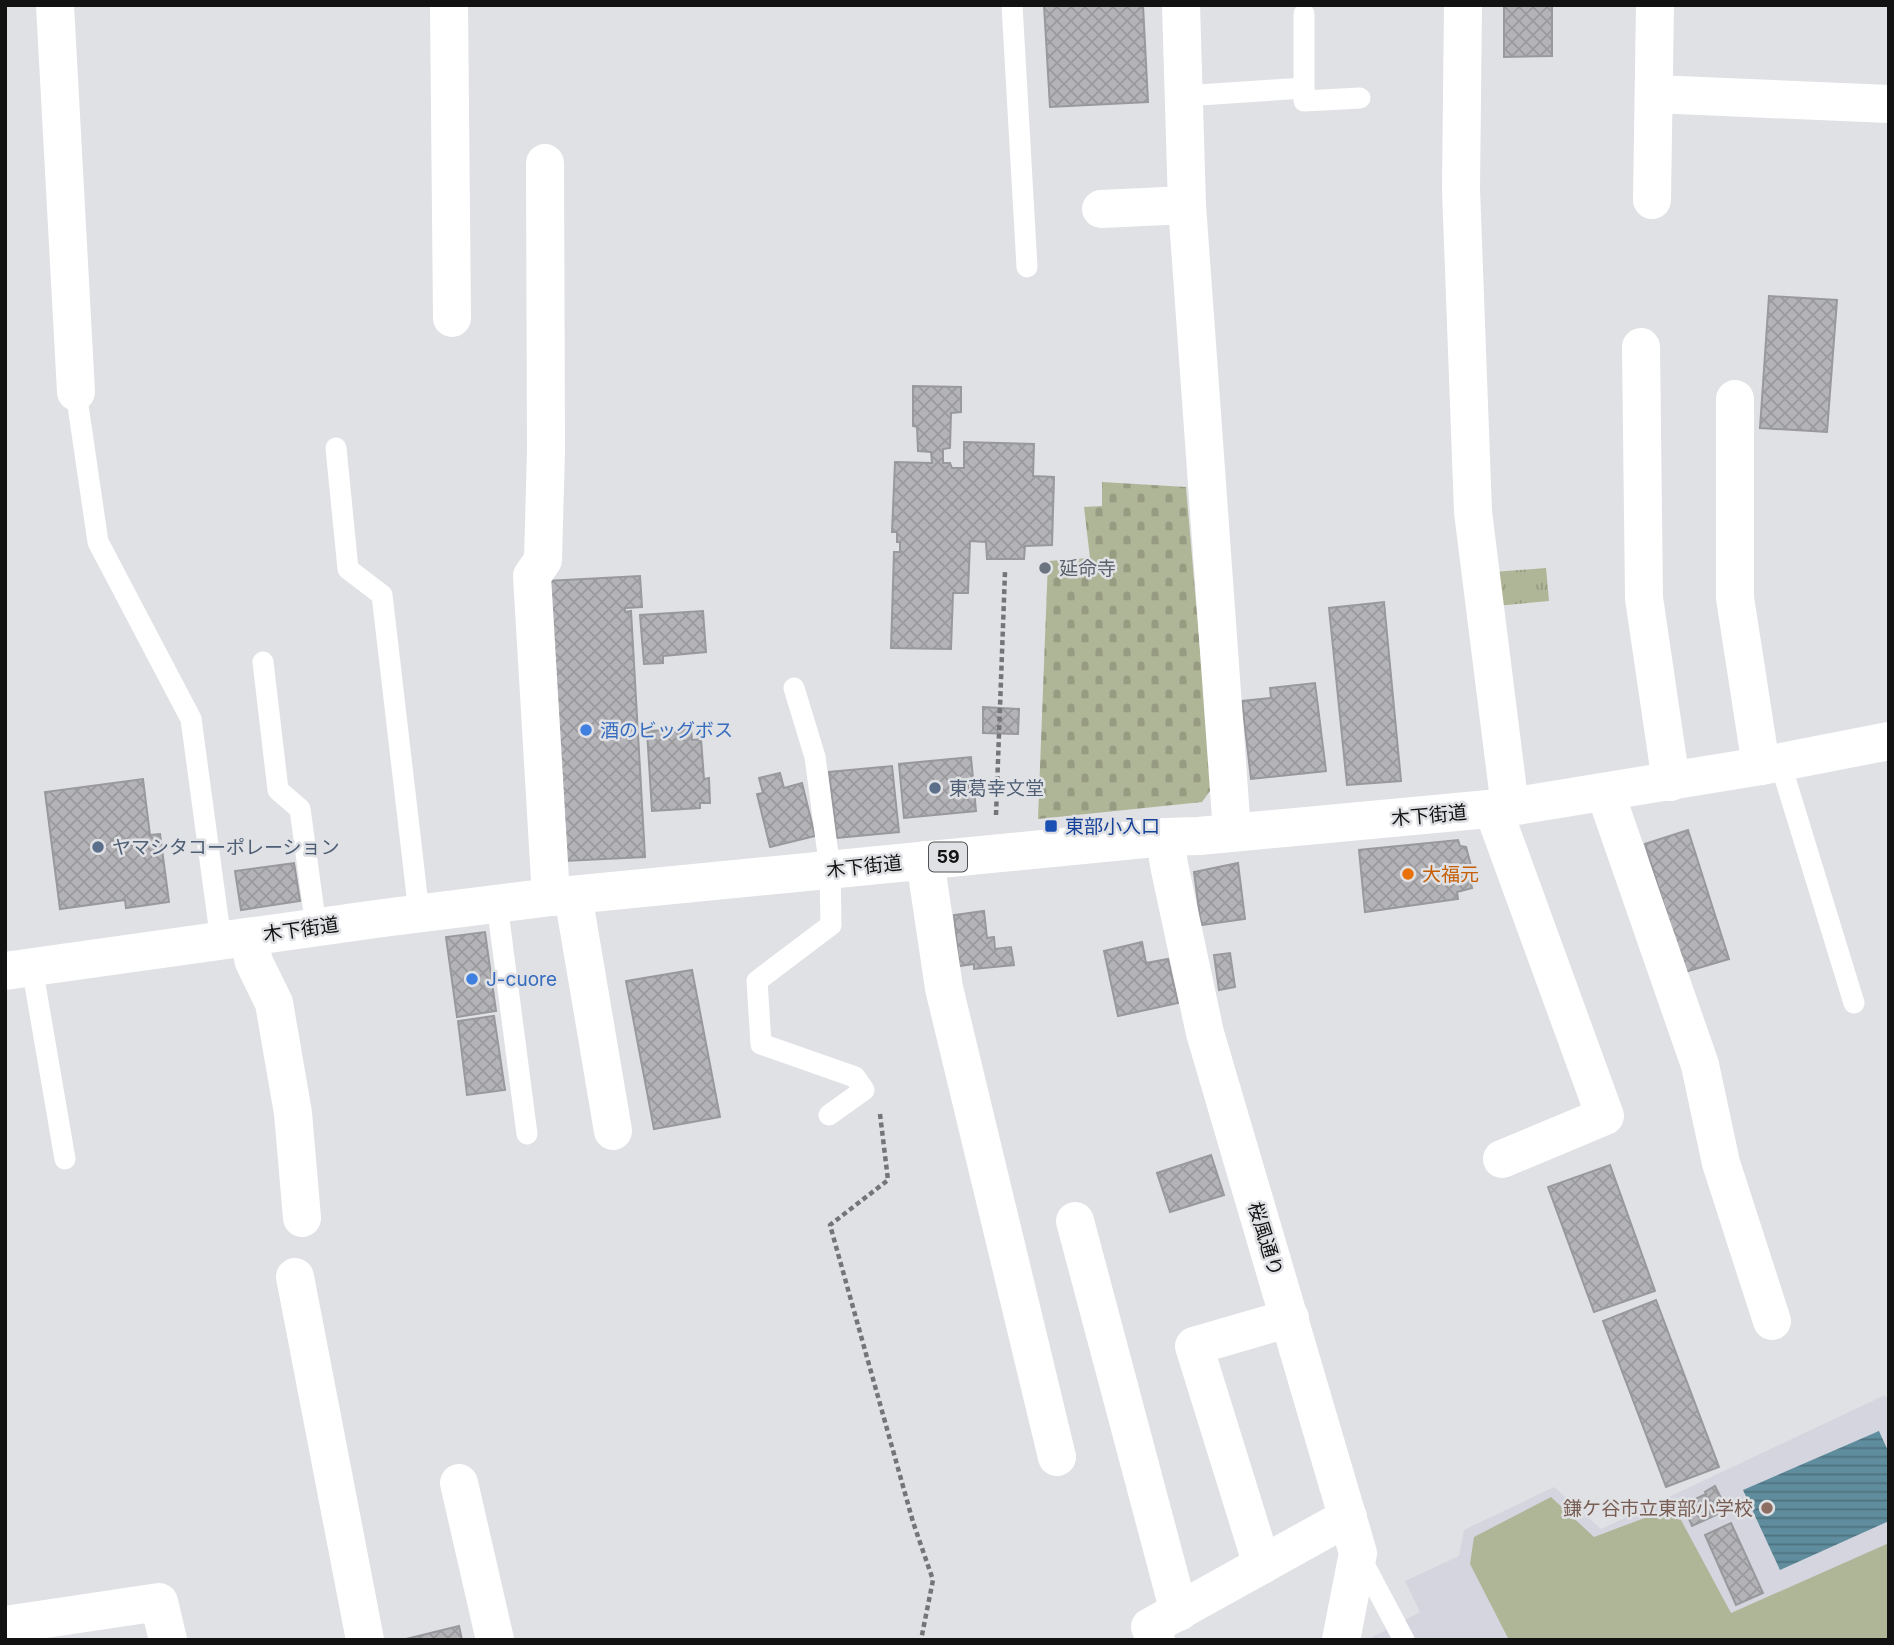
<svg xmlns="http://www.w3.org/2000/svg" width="1894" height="1645" font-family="Inter,'Noto Sans JP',sans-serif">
  <defs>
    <pattern id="cemetery-stones" width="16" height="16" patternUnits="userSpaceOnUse" patternTransform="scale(1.75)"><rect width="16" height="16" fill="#afb597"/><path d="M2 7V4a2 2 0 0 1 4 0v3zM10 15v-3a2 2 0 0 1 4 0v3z" fill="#969b81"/></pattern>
    <pattern id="park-tufts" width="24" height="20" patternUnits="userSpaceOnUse" patternTransform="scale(1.75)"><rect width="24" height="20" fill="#afb597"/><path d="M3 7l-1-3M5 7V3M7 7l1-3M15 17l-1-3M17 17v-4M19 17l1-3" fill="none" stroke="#969b81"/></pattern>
    <pattern id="water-rules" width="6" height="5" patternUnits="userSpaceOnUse" patternTransform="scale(1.75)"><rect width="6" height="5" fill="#5f8d9d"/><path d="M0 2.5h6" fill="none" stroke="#4d727f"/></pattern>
    <pattern id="building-cross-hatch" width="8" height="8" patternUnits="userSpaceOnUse" patternTransform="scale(1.75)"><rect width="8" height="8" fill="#b4b4b8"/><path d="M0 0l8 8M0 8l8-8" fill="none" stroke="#9a9a9d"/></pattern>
  </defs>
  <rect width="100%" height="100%" fill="#e0e1e4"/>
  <polygon fill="#d5d5e0" points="1885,1395 1889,1401 1889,1640 1367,1640 1420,1612 1405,1581 1459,1556 1464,1530 1554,1487 1601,1529"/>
  <polygon fill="#afb597" points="1551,1497 1594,1537 1674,1507 1731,1613 1889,1543 1889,1640 1509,1640 1470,1564 1474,1537"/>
  <polygon fill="url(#cemetery-stones)" points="1102,482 1186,487 1212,788 1202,802 1038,819 1048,561 1090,558 1084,507 1102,506"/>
  <polygon fill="url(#park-tufts)" points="1546,568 1549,601 1495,606 1493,572"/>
  <polygon fill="url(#water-rules)" points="1879,1431 1889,1453 1889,1521 1780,1570 1743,1490"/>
  <g fill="url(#building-cross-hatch)" stroke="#98999c" stroke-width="2">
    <polygon points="1044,5 1143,5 1148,102 1050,107"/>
    <polygon points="1504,5 1552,5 1552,56 1504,57"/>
    <polygon points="1769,296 1837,300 1827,432 1760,428"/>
    <polygon points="913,386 961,387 961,412 951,413 950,448 943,449 943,463 950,463 952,468 964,468 964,442 1034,444 1033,476 1054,477 1052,545 1025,546 1024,559 987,559 986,542 970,541 968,593 953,593 951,649 891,648 894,552 900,552 900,542 897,542 897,532 892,532 895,462 932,463 931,452 918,451 917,427 913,426"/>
    <polygon points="640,576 642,607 625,608 625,612 631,611 645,857 564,861 546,581"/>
    <polygon points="1384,602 1401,781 1347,785 1329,608"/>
    <polygon points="703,611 706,652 663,656 663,663 644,664 640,615"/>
    <polygon points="1315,683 1326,771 1251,779 1242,701 1271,698 1270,688"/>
    <polygon points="983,707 1019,709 1018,734 983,733"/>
    <polygon points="691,729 692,740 701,739 704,779 709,778 710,803 700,803 700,808 652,811 647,731"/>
    <polygon points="971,757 976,811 904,818 899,764"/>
    <polygon points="892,766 899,832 837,838 829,772"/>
    <polygon points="780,773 784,788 802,783 815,836 770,847 757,794 763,793 759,778"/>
    <polygon points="143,779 150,835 160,834 169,902 126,908 125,900 60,909 45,792"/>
    <polygon points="1688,830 1729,959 1685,972 1645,844"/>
    <polygon points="1458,840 1460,846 1466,847 1473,873 1469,875 1472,888 1457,892 1458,899 1365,912 1359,850"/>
    <polygon points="294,863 300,901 241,910 235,871"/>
    <polygon points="1238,863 1245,919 1201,925 1194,872"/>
    <polygon points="984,911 987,938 994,937 995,949 1011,947 1014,965 974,969 974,964 959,966 954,915"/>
    <polygon points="485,932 496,1011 457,1017 446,937"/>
    <polygon points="1142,942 1146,963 1168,959 1178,1003 1118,1016 1104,951"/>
    <polygon points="1230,953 1235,987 1219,990 1214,955"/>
    <polygon points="692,970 720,1117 654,1129 626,981"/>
    <polygon points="494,1016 505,1090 467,1095 458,1021"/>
    <polygon points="1211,1155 1224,1195 1170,1212 1157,1173"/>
    <polygon points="1610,1165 1655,1291 1594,1312 1548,1187"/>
    <polygon points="1656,1300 1719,1467 1666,1487 1603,1321"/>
    <polygon points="1715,1486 1721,1498 1712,1502 1718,1514 1692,1526 1683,1505 1706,1494 1705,1492"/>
    <polygon points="1731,1523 1763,1593 1736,1605 1705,1535"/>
    <polygon points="459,1626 462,1640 402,1640"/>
  </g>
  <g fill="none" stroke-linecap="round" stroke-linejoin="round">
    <g stroke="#747577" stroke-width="4.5" stroke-dasharray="5 3.5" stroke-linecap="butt">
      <polyline points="996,815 1005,572"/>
      <polyline points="880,1114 888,1180 830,1225 913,1522 933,1580 921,1640"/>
    </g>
    <g stroke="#fff" stroke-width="21">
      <polyline points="1012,5 1027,267"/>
      <polyline points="1304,14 1304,101 1360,98"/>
      <polyline points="1184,96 1304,88"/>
      <polyline points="76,392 98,542 191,719 221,941"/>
      <polyline points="336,448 348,569 382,595 419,913"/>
      <polyline points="263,662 278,790 300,809 316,927"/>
      <polyline points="794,688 815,757 830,869 831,925 757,981 761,1044 855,1077 864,1090 829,1115"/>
      <polyline points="1780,762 1854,1003"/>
      <polyline points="497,904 527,1134"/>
      <polyline points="32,967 65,1159"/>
      <polyline points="1359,1555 1404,1640"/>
    </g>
    <g stroke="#fff" stroke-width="38">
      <polyline points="55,5 76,392"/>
      <polyline points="449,5 452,318"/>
      <polyline points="1181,5 1187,205 1232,832"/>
      <polyline points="1463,5 1461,189 1473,512 1510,807"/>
      <polyline points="1654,94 1889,104"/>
      <polyline points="545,163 546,450 543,560 532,576 551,897"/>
      <polyline points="1652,200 1655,5"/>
      <polyline points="1101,209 1187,205"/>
      <polyline points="1641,347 1644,598 1671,782"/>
      <polyline points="1735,399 1735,598 1761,766"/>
      <polyline points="1605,792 1700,1065 1721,1163 1772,1321"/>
      <polyline points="1493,809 1605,1116 1502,1159"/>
      <polyline points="1165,837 1169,865 1205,1033 1358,1553 1341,1640"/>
      <polyline points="925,860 944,988 1057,1457"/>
      <polyline points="573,895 613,1131"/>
      <polyline points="248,937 254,962 274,1003 293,1113 302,1218"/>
      <polyline points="1075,1221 1179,1612"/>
      <polyline points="295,1277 365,1640"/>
      <polyline points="459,1483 495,1640"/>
      <polyline points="1262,1565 1194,1346 1290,1318"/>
      <polyline points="5,1625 159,1602 168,1640"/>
      <polyline points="1156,1640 1150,1627 1348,1517"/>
    </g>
    <polyline stroke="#fff" stroke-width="38" points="5,971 383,918 551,897 1165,837 1199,836 1510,807 1761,766 1889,741"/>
  </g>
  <circle fill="#6b7280" stroke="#e0e1e4" stroke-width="2.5" cx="1045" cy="568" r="7"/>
  <g fill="#3f7fe0" stroke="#e0e1e4" stroke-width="2.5">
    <circle cx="586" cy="730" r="7"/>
    <circle cx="472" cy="979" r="7"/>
  </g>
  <g fill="#5c6f8a" stroke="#e0e1e4" stroke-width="2.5">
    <circle cx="935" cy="788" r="7"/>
    <circle cx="98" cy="847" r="7"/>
  </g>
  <rect fill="#1a4fb4" stroke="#e0e1e4" stroke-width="2.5" x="1044" y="819" width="14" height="14" rx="3.5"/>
  <circle fill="#e8710a" stroke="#e0e1e4" stroke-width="2.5" cx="1408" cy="874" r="7"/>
  <circle fill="#8d6e63" stroke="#e0e1e4" stroke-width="2.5" cx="1767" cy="1508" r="7"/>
  <g text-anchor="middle" stroke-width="5" stroke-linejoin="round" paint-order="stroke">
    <rect fill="#e0e1e4" stroke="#505052" stroke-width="2" x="929" y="842.5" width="38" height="29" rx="5"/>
    <g font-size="18" font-weight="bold" fill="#121213">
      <text x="948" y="863">59</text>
    </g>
    <g font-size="19" fill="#5b616d" stroke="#e0e1e4" text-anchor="start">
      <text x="1059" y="575">延命寺</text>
    </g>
    <g font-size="19" fill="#366cbe" stroke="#e0e1e4" text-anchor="start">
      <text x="600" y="737">酒のビッグボス</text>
      <text x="486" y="986">J-cuore</text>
    </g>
    <g font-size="19" fill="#4e5e75" stroke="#e0e1e4" text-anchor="start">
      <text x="949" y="795">東葛幸文堂</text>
      <text x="112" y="854">ヤマシタコーポレーション</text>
    </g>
    <g font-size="19" fill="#121213" stroke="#e0e1e4">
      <text transform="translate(1429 815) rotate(-5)" y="7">木下街道</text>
      <text transform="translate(864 866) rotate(-6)" y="7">木下街道</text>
      <text transform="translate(301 929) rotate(-8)" y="7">木下街道</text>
      <text transform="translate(1266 1239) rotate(73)" y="7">桜風通り</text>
    </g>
    <g font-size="19" fill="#164399" stroke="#e0e1e4" text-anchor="start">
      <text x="1065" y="833">東部小入口</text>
    </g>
    <g font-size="19" fill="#c56008" stroke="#e0e1e4" text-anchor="start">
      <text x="1422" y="881">大福元</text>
    </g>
    <g font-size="19" fill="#785e54" stroke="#e0e1e4" text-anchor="end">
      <text x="1753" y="1515">鎌ケ谷市立東部小学校</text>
    </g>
  </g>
  <rect width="1894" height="1645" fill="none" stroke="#121213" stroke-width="14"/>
</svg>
